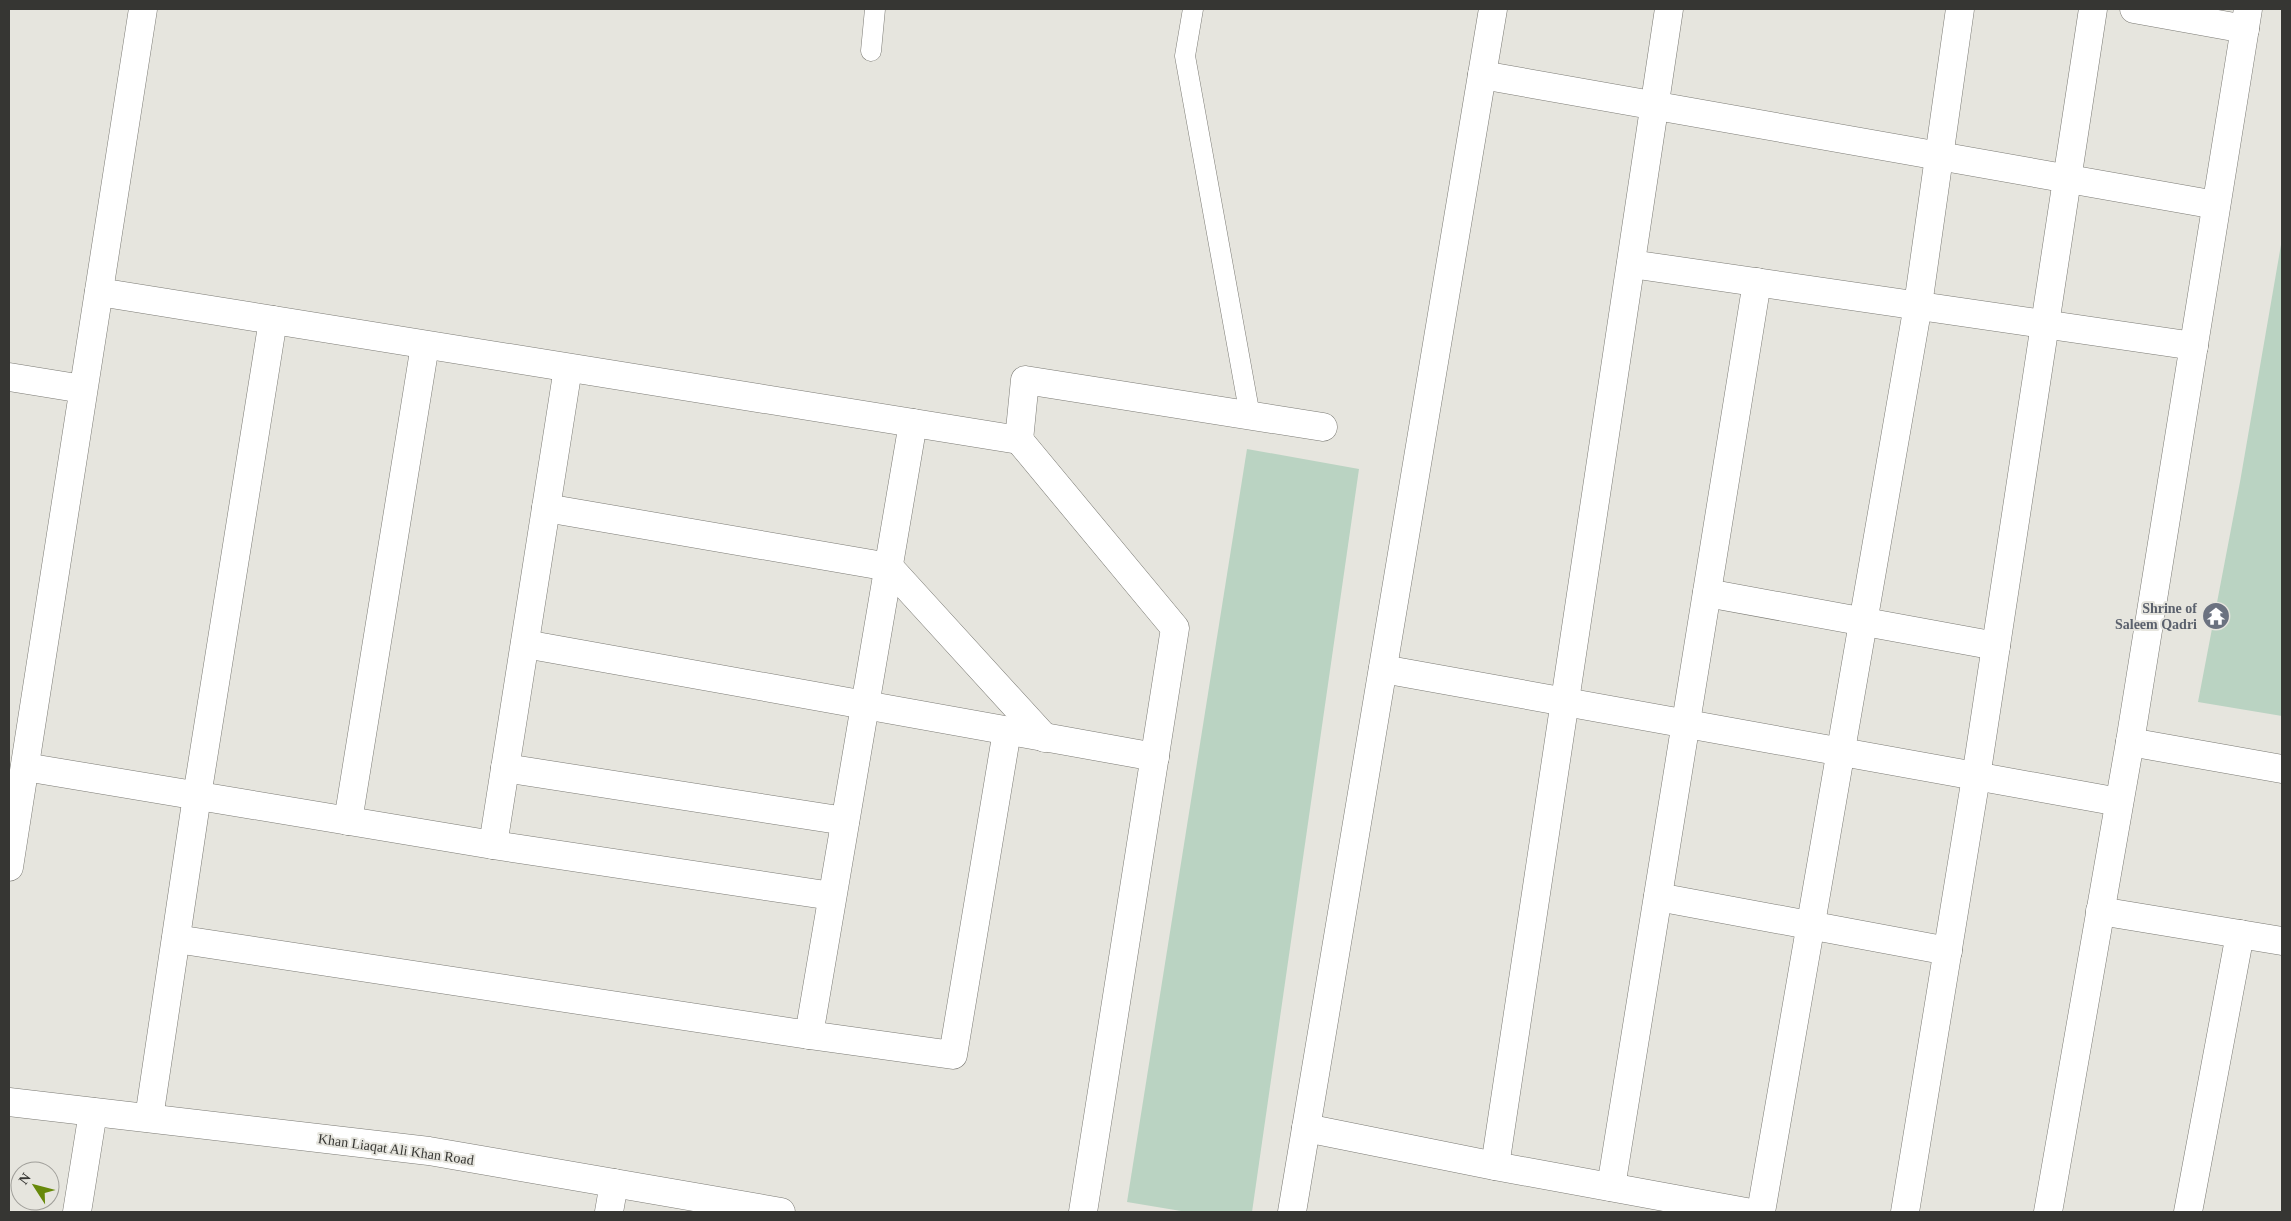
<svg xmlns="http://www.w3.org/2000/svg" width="2291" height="1221" font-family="'Times New Roman',serif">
  <rect width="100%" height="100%" fill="#e6e5de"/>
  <g fill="#bad3c2">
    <polygon points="2282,239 2282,716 2198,702 2240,482"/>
    <polygon points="1247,449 1359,469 1252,1212 1187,1212 1127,1202"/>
  </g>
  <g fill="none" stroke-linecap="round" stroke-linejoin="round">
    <g stroke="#7b7a74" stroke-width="21">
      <g id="lane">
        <polyline points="1193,9 1185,56 1250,416"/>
        <polyline points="871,51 875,9"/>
      </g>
    </g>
    <g stroke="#7b7a74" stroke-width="29">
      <g id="street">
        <polyline points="2134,9 2245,29"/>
        <polyline points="1482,75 2216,205"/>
        <polyline points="1631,264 2194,346"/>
        <polyline points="99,292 1019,440 1025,380 1323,427"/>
        <polyline points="9,377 83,389"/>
        <polyline points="1019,440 1175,628 1083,1212"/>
        <polyline points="546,508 889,567 1045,738"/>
        <polyline points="1707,593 1996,646"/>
        <polyline points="525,644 1155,757"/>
        <polyline points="1383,669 2119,802"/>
        <polyline points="2130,742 2282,769"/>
        <polyline points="25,767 493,845 832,896"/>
        <polyline points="505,768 845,821"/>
        <polyline points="348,821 425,345"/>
        <polyline points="493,845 568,368"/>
        <polyline points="1658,897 1948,951"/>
        <polyline points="2100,911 2282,941"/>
        <polyline points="176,939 809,1035 913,423"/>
        <polyline points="809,1035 953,1055 1007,731"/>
        <polyline points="149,1118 197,796 273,320"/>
        <polyline points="1306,1128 1495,1166 1746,1212"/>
        <polyline points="1495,1166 1669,9"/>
        <polyline points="1611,1187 1757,282"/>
        <polyline points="77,1212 93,1112"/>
        <polyline points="609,1212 614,1183"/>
        <polyline points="1292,1212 1493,9"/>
        <polyline points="1761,1212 1918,305 1960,9"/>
        <polyline points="1905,1212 1976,777 2093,9"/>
        <polyline points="2048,1212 2130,742 2248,9"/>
        <polyline points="2188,1212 2240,934"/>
      </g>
    </g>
    <g stroke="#7b7a74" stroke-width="29">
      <g id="secondary">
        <polyline points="9,867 143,9"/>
        <polyline points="9,1102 429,1151 781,1212"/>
      </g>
    </g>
    <use href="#lane" stroke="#fff" stroke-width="20"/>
    <use href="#street" stroke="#fff" stroke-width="28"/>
    <use href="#secondary" stroke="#fff" stroke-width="28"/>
  </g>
  <defs>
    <g id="temple-disc" transform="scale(1.4375)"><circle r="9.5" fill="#6b7280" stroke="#e6e5de"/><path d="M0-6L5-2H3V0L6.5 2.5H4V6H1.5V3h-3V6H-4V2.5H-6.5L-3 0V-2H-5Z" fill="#fff"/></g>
  </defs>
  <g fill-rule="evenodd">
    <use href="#temple-disc" x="2216" y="616"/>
  </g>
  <g text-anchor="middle" stroke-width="4" stroke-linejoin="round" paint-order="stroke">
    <g font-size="14" font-weight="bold" fill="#5b616d" stroke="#e6e5de" text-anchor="end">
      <text x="2197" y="613">Shrine of<tspan x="2197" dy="16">Saleem Qadri</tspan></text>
    </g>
    <g font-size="14" fill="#363633" stroke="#e6e5de">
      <text transform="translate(396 1149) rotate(8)" y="5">Khan Liaqat Ali Khan Road</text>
    </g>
  </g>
  <rect width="2291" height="1221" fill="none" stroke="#363633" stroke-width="20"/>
  <g transform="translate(35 1186) rotate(306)"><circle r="24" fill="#e6e5de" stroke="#a09f9a"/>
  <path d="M0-4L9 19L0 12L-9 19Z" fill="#67890a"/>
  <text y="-8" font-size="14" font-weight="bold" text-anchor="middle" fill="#363633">N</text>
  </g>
</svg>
